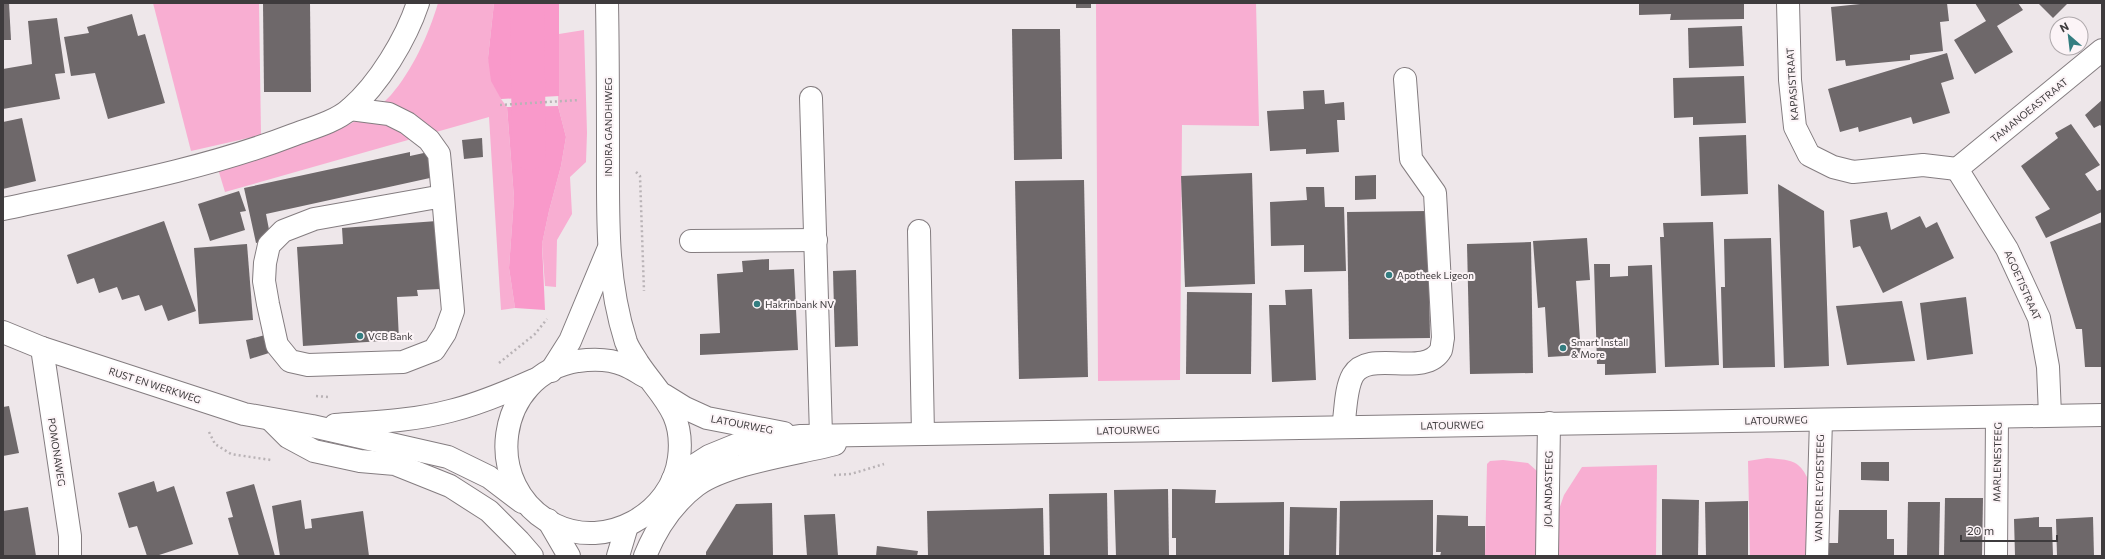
<svg xmlns="http://www.w3.org/2000/svg" width="2105" height="559" font-family="Commissioner,sans-serif">
  <rect width="100%" height="100%" fill="#eee7ea"/>
  <g fill="#f8aed2">
    <polygon points="153,3 259,3 261,135 191,151"/>
    <path d="M438,3h56l-6,55 13,41 6,8 7,91 -5,70 6,40 -14,2 -12,-193 -264,75 -7,-23c51,-15 137,-35 173,-74 21,-24 38,-61 47,-92z"/>
    <polygon points="1096,3 1256,3 1259,126 1182,125 1180,380 1098,381"/>
    <polygon points="584,30 587,133 586,162 570,177 572,214 557,240 556,287 545,286 542,244 549,211 561,166 566,137 558,106 559,34"/>
    <path d="M1767,458c19,2 31,0 40,19l1,79h-58l-2,-95z"/>
    <polygon points="1503,460 1528,463 1537,471 1542,556 1485,556 1487,464 1490,461"/>
    <polygon points="1657,465 1656,556 1556,556 1557,515 1564,495 1582,467"/>
  </g>
  <g fill="#f999ca">
    <polygon points="494,3 559,3 559,96 501,99 491,81 488,58"/>
    <polygon points="558,106 566,137 561,166 549,211 542,244 545,310 515,308 509,268 514,198 507,107"/>
  </g>
  <g fill="none" stroke-linecap="round" stroke-linejoin="round">
    <polyline stroke="#f999ca" stroke-width="34" points="527,3 529,153"/>
  </g>
  <g fill="#6e686a">
    <polygon points="3,3 9,3 11,40 3,40"/>
    <polygon points="263,3 310,3 311,92 264,92"/>
    <rect x="1076" y="3" width="15" height="5"/>
    <polygon points="1639,3 1744,3 1744,19 1670,20 1671,14 1639,15"/>
    <polygon points="1870,3 1947,3 1949,21 1940,22 1943,51 1910,55 1910,60 1846,66 1845,60 1836,61 1831,7"/>
    <polygon points="1975,3 2018,3 2023,10 1997,26 2013,52 1975,74 1954,40 1986,21"/>
    <polygon points="2038,3 2068,3 2053,18"/>
    <polygon points="132,14 138,36 145,34 165,103 108,119 95,73 71,76 64,37 89,33 87,27"/>
    <polygon points="57,18 65,73 55,74 60,99 3,109 3,69 32,64 28,21"/>
    <polygon points="1742,26 1744,66 1689,68 1688,28"/>
    <polygon points="1012,29 1060,29 1062,159 1014,160"/>
    <polygon points="1947,53 1954,79 1941,83 1950,113 1913,124 1911,117 1859,132 1858,127 1840,132 1828,89"/>
    <polygon points="1744,76 1746,123 1693,125 1693,117 1674,118 1673,78"/>
    <polygon points="1324,90 1325,104 1344,102 1345,120 1337,120 1339,152 1306,154 1306,149 1270,151 1267,111 1304,109 1303,91"/>
    <polygon points="2102,100 2102,127 2100,125 2094,128 2085,115"/>
    <polygon points="22,118 36,181 3,189 3,122"/>
    <polygon points="2071,124 2100,165 2085,174 2097,191 2102,189 2102,212 2046,238 2035,217 2050,209 2021,166 2058,138 2055,133"/>
    <polygon points="1746,135 1748,194 1701,196 1699,137"/>
    <polygon points="482,138 483,157 464,159 462,140"/>
    <polygon points="433,151 439,176 266,214 271,240 256,243 244,188 410,152 410,156"/>
    <polygon points="1252,173 1255,284 1185,287 1181,176"/>
    <polygon points="1376,175 1376,199 1355,200 1355,176"/>
    <polygon points="1084,180 1088,377 1019,379 1015,181"/>
    <polygon points="1778,184 1824,211 1829,366 1784,368"/>
    <polygon points="1306,187 1324,187 1325,207 1344,207 1346,271 1304,272 1304,245 1271,246 1270,202 1307,200"/>
    <polygon points="239,191 246,211 240,212 245,230 210,241 198,204"/>
    <polygon points="1428,211 1430,338 1349,339 1347,212"/>
    <polygon points="1887,212 1891,230 1920,216 1926,228 1937,222 1954,258 1883,293 1860,246 1853,248 1850,220"/>
    <polygon points="164,221 196,311 168,321 162,305 145,311 139,295 122,300 117,287 99,293 94,278 77,284 67,255"/>
    <polygon points="437,221 441,289 417,290 418,296 397,297 399,340 303,346 297,247 343,244 342,228"/>
    <polygon points="1713,222 1719,365 1665,367 1660,237 1664,237 1663,223"/>
    <polygon points="2102,222 2102,367 2085,367 2082,329 2076,329 2050,242"/>
    <polygon points="1587,238 1590,280 1576,281 1581,355 1548,357 1545,307 1538,308 1533,241"/>
    <polygon points="1771,238 1775,367 1723,368 1721,287 1725,287 1724,239"/>
    <polygon points="1531,242 1533,373 1470,374 1467,244"/>
    <polygon points="247,244 253,320 199,324 194,248"/>
    <polygon points="769,259 769,270 794,269 798,350 700,355 700,334 720,333 717,274 743,272 742,261"/>
    <polygon points="1594,264 1610,264 1610,277 1628,276 1628,266 1652,265 1656,373 1605,375 1605,364 1597,364"/>
    <polygon points="856,270 858,346 835,347 833,271"/>
    <polygon points="1312,289 1316,380 1272,382 1269,305 1286,305 1285,290"/>
    <polygon points="1187,292 1252,293 1251,374 1186,374"/>
    <polygon points="1966,297 1973,354 1927,360 1920,303"/>
    <polygon points="1902,301 1915,361 1847,365 1836,306"/>
    <polygon points="265,335 269,353 250,359 246,340"/>
    <polygon points="9,406 19,453 3,456 3,407"/>
    <polygon points="1861,462 1889,462 1889,481 1861,480"/>
    <polygon points="154,481 157,492 174,486 193,544 156,556 147,556 137,526 129,528 118,493"/>
    <polygon points="254,484 275,556 239,556 228,518 233,517 226,492"/>
    <polygon points="1168,489 1169,556 1116,556 1114,490"/>
    <polygon points="1172,489 1216,490 1215,503 1284,502 1284,556 1176,556 1176,538 1172,538"/>
    <polygon points="1107,493 1108,556 1050,556 1049,494"/>
    <polygon points="1945,498 1983,498 1982,556 1944,556"/>
    <polygon points="1662,499 1699,500 1698,556 1662,556"/>
    <polygon points="301,500 305,529 312,528 311,519 363,511 369,556 280,556 272,506"/>
    <polygon points="1433,500 1433,556 1339,556 1340,501"/>
    <polygon points="1748,501 1748,556 1706,556 1705,502"/>
    <polygon points="1908,502 1940,502 1939,556 1907,556"/>
    <polygon points="772,503 773,556 706,556 706,552 736,504"/>
    <polygon points="28,507 36,556 3,556 3,511"/>
    <polygon points="1290,507 1337,508 1336,556 1289,556"/>
    <polygon points="1043,508 1044,556 928,556 927,511"/>
    <polygon points="1839,510 1887,510 1887,539 1894,539 1894,556 1829,556 1829,543 1838,543"/>
    <polygon points="835,514 838,556 807,556 804,515"/>
    <polygon points="1437,515 1468,516 1468,526 1485,526 1485,556 1440,556 1441,552 1436,552"/>
    <polygon points="2039,517 2039,527 2052,527 2053,556 2015,556 2014,519"/>
    <polygon points="2093,517 2094,556 2057,556 2056,519"/>
    <polygon points="877,546 918,551 917,556 876,556"/>
  </g>
  <g fill="none" stroke-linecap="round" stroke-linejoin="round">
    <g stroke="#847d80" stroke-width="24">
      <g id="minor">
        <polyline points="1788,3 1790,80 1795,127 1809,155 1833,167 1853,172 1923,165 1957,169"/>
        <polyline points="811,98 821,435"/>
        <polyline points="350,109 389,114 407,123 429,140 439,154 443,196 453,311 445,333 434,350 403,362 308,365 290,361 277,345 268,304 264,281 265,263 269,245 283,231 314,219 443,196"/>
        <polyline points="1957,169 2007,249 2039,318 2048,367 2050,415"/>
        <polyline points="1957,169 2102,50"/>
        <path d="M3,209c97,-21 197,-38 290,-74 19,-7 42,-13 57,-26 29,-25 56,-70 68,-106"/>
        <polyline points="919,231 923,434"/>
        <polyline points="691,241 816,240"/>
        <polyline points="42,348 70,536 70,556"/>
        <path d="M1343,427c3,-16 2,-38 10,-52 16,-27 72,4 88,-25 1,-3 1,-8 2,-12l-8,-145 -24,-34 -6,-80"/>
        <polyline points="1547,556 1549,423"/>
        <polyline points="1817,556 1821,420"/>
        <polyline points="1996,556 1997,417"/>
      </g>
    </g>
    <g stroke="#847d80" stroke-width="24">
      <g id="major">
        <path d="M607,3c1,50 1,100 1,150 0,64 -2,127 18,189 3,8 8,14 12,21 22,33 47,49 41,95 -7,56 -73,92 -124,67 -75,-37 -60,-151 23,-164 15,-2 32,-2 46,4 8,3 16,9 24,13"/>
        <polyline points="3,332 42,348 244,414 312,426 448,457 489,477 522,502"/>
        <polyline points="551,371 570,341 608,250"/>
        <polyline points="664,395 685,408 707,418 784,433"/>
        <polyline points="270,419 288,437 314,451 360,461 395,464 450,486 489,511 519,541 532,556"/>
        <path d="M335,425c39,-3 77,-4 115,-14 29,-7 57,-19 84,-31"/>
        <polyline points="673,479 709,456 736,445 801,436 2102,415"/>
        <polyline points="548,520 569,556"/>
        <polyline points="618,556 627,526"/>
        <path d="M645,556c11,-27 28,-53 52,-71 31,-22 100,-31 138,-41"/>
      </g>
    </g>
    <g stroke="#b9b3b6" stroke-width="2.5" stroke-dasharray="2 3" stroke-linecap="butt">
      <polyline points="500,105 579,100"/>
      <polyline points="636,172 640,176 644,291"/>
      <polyline points="499,363 535,334 547,319"/>
      <polyline points="316,396 329,397"/>
      <polyline points="209,432 215,444 231,454 271,460"/>
      <polyline points="834,475 851,474 884,464"/>
    </g>
    <use href="#minor" stroke="#fff" stroke-width="22"/>
    <use href="#major" stroke="#fff" stroke-width="22"/>
  </g>
  <g fill="#347d80" stroke="#fcf4f7" stroke-width="1.5">
    <circle cx="1389" cy="275" r="4"/>
    <circle cx="757" cy="304" r="4"/>
    <circle cx="360" cy="336" r="4"/>
    <circle cx="1563" cy="348" r="4"/>
  </g>
  <g text-anchor="middle" stroke-width="4" stroke-linejoin="round" paint-order="stroke">
    <g font-size="10" fill="#3e3b3d" stroke="#fcf4f7">
      <text transform="translate(1792 84) rotate(-94)" y="4">KAPASISTRAAT</text>
      <text transform="translate(2029 110) rotate(-39)" y="4">TAMANOEASTRAAT</text>
      <text transform="translate(608 127) rotate(-90)" y="4">INDIRA GANDHIWEG</text>
      <text transform="translate(2023 285) rotate(66)" y="4">AGOETISTRAAT</text>
      <text transform="translate(155 385) rotate(18)" y="4">RUST EN WERKWEG</text>
      <text transform="translate(1776 420) rotate(-1)" y="4">LATOURWEG</text>
      <text transform="translate(742 424) rotate(11)" y="4">LATOURWEG</text>
      <text transform="translate(1452 425) rotate(-1)" y="4">LATOURWEG</text>
      <text transform="translate(1128 430) rotate(-1)" y="4">LATOURWEG</text>
      <text transform="translate(57 452) rotate(81)" y="4">POMONAWEG</text>
      <text transform="translate(1997 462) rotate(-89)" y="4">MARLENESTEEG</text>
      <text transform="translate(1819 488) rotate(-89)" y="4">VAN DER LEYDESTEEG</text>
      <text transform="translate(1548 489) rotate(-89)" y="4">JOLANDASTEEG</text>
    </g>
    <g font-size="10" fill="#3e3b3d" stroke="#fcf4f7" text-anchor="start">
      <text x="1397" y="279">Apotheek Ligeon</text>
      <text x="765" y="308">Hakrinbank NV</text>
      <text x="368" y="340">VCB Bank</text>
      <text x="1571" y="346">Smart Install<tspan x="1571" dy="12">&amp; More</tspan></text>
    </g>
  </g>
  <rect width="2105" height="559" fill="none" stroke="#3e3b3d" stroke-width="8"/>
  <g transform="translate(2069 36) rotate(332)"><circle r="19" fill="#fcf4f7" stroke="#b0aaad"/>
  <path d="M0-3L7 15L0 10L-7 15Z" fill="#347d80"/>
  <text y="-6" font-size="11" font-weight="bold" text-anchor="middle" fill="#3e3b3d">N</text>
  </g>
  <path d="M1961 535v6h96v-6" fill="none" stroke="#3e3b3d" stroke-width="2"/>
  <text x="1967" y="535" font-size="12" fill="#3e3b3d" stroke="#fcf4f7" stroke-width="3" paint-order="stroke">20 m</text>
</svg>
